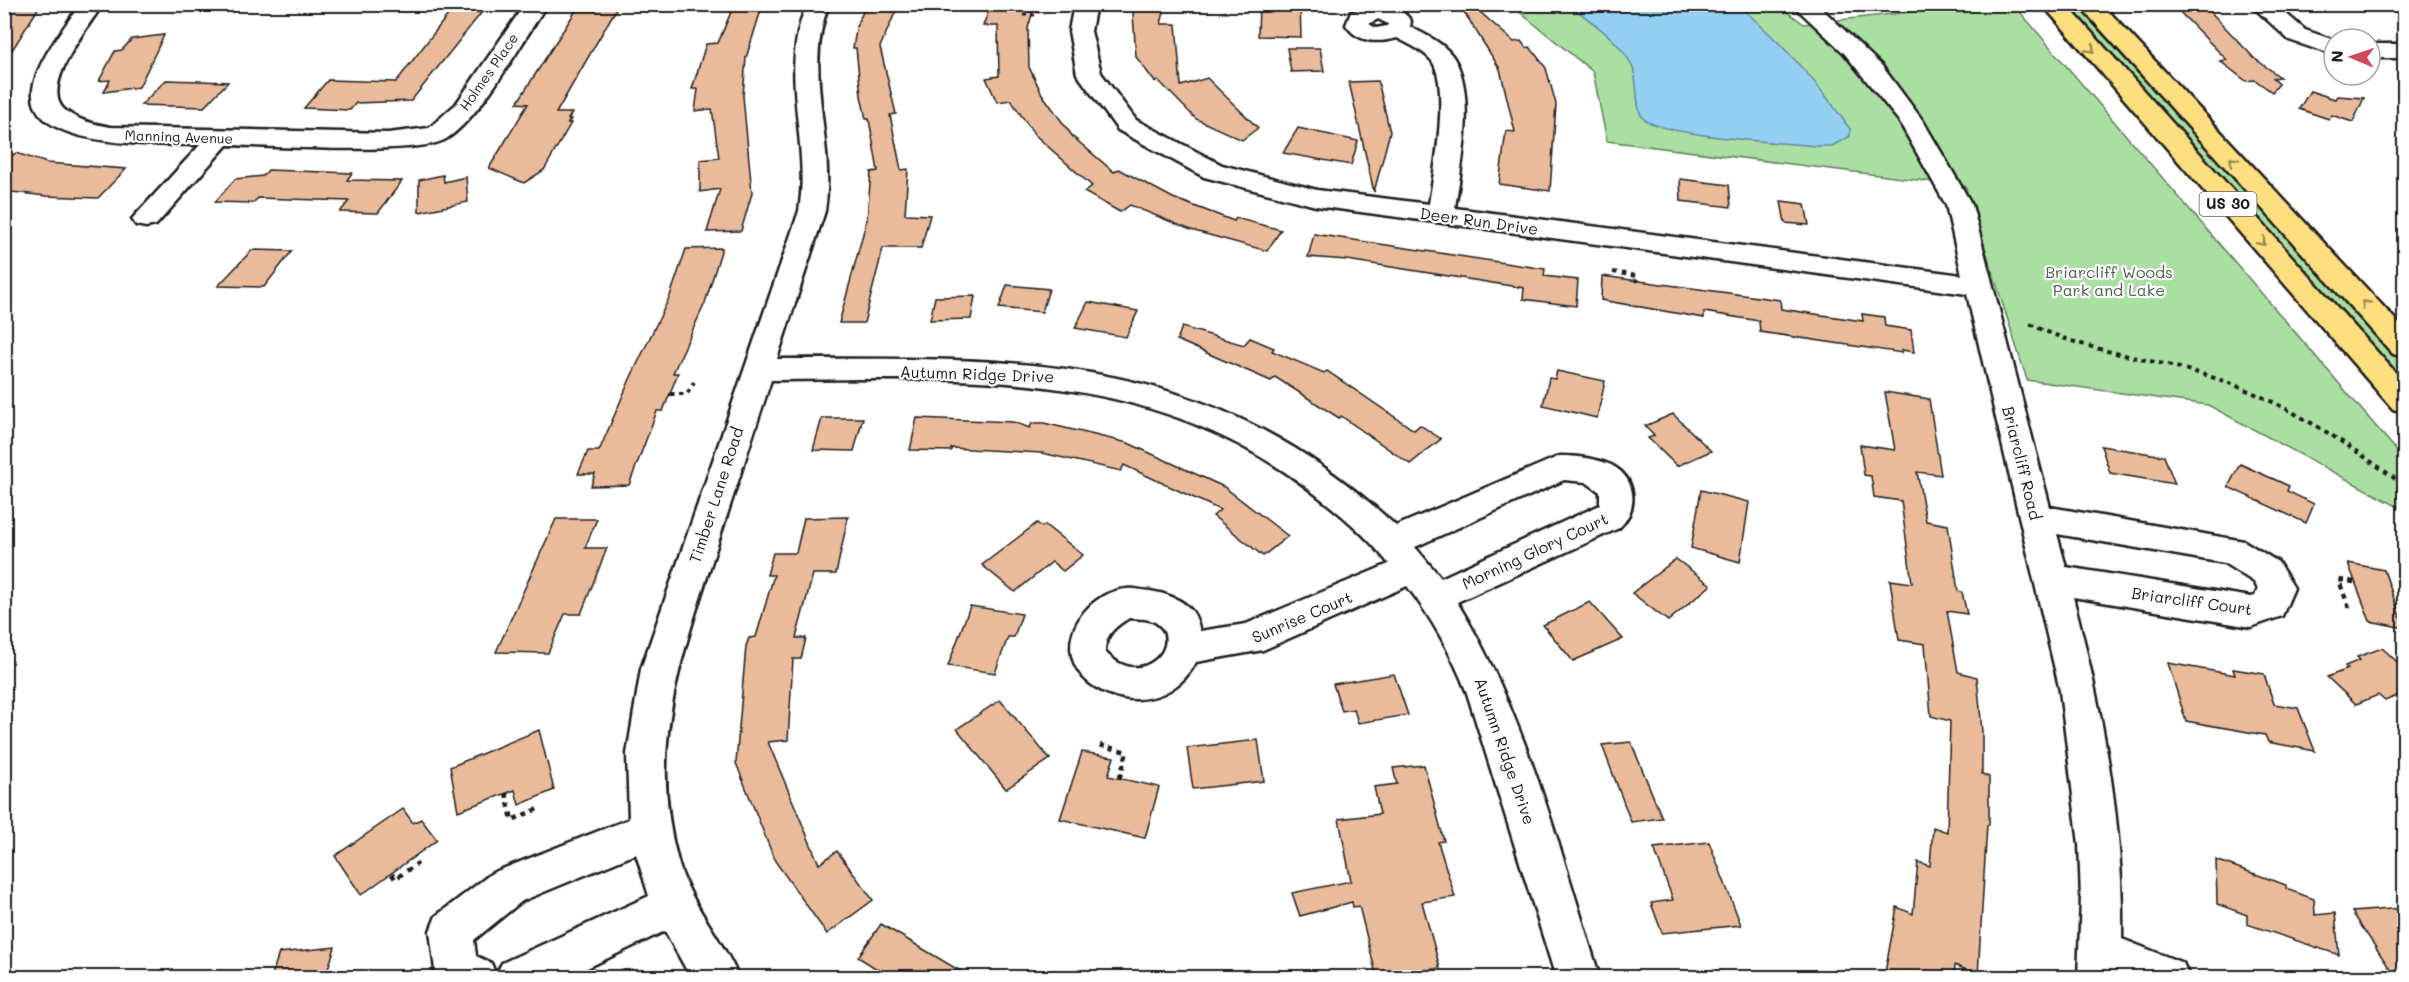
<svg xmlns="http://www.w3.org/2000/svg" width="2409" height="982" font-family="Mali,sans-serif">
  <rect width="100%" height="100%" fill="#fff"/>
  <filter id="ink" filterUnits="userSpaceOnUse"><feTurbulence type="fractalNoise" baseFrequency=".0167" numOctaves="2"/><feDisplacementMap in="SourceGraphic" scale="12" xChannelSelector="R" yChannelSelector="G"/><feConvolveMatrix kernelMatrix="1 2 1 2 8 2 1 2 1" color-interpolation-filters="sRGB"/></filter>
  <g filter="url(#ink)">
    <g fill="#a9dfa1" stroke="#627e5e" stroke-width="1.5">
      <polygon points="1511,5 1778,5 1804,24 1972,5 2014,5 2404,459 2404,510 2208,405 2027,380 1965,186 1607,141 1593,72"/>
      <polygon points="2065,5 2076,5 2404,365 2404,381"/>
    </g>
    <path fill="#93cff3" stroke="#63879d" stroke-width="1.5" d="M1570,5h168c43,37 80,77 112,124v7l-18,10h-16c-31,-3 -153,-10 -172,-27 -10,-10 -5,-38 -12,-53 -12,-26 -40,-43 -62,-61z"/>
    <g fill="#eabb9a" stroke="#1c1c1c" stroke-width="1.5">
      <polygon points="4,4 41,4 4,63"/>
      <polygon points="580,4 619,4 556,113 572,113 568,119 571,119 568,123 571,123 544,170 524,183 489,168 528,104 517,103"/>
      <polygon points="867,4 899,4 880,47 896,114 890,115 901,170 908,169 905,214 930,215 921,248 883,248 864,323 839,323 867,219 871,172 878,171 869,119 866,119 861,96 856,48 853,48 857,24"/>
      <polygon points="991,4 1035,4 1028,28 1029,67 1042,94 1073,137 1114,172 1119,169 1173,198 1234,221 1236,218 1281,230 1267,251 1191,230 1130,205 1120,212 1084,192 1092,186 1034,134 1011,100 997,102 986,78 999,76 998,26 983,26"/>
      <polygon points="1136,4 1166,4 1161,24 1176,24 1181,86 1207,78 1258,128 1242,140 1196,119 1159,81 1155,82 1136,57 1133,14"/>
      <polygon points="1259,4 1300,4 1301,37 1258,36"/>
      <polygon points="1459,4 1471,4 1514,42 1521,41 1526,48 1530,47 1546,68 1556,104 1550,191 1499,184 1506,131 1515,132 1500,69"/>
      <polygon points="2172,4 2203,4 2254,58 2280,77 2273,78 2279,84 2272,92 2255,80 2246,81 2220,61 2227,60"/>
      <polygon points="762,7 746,58 743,96 752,193 741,231 707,232 720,189 700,192 700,160 719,158 712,109 695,111 698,89 692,89 706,44 718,43 731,12 735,8"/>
      <polygon points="451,11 482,12 411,101 356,103 350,110 304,108 328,80 396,82"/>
      <polygon points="164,35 139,87 104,92 110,80 99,81 115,51 122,50 132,39"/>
      <polygon points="1287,48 1320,48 1324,71 1291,72"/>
      <polygon points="166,80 228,82 204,107 141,105"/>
      <polygon points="1378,81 1390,132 1374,192 1349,82"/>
      <polygon points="2310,91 2335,99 2337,96 2364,98 2353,122 2331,115 2329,119 2299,109"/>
      <polygon points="1298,128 1358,141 1351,165 1283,153"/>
      <polygon points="16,153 47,163 126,169 98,198 46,196 4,191 4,160"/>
      <polygon points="268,170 352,173 347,180 402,181 378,213 340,212 349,201 258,198 253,203 215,202 235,179 263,176"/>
      <polygon points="443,175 444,182 466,177 468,202 419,212 419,180"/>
      <polygon points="1680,179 1729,185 1731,207 1681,201"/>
      <polygon points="1781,201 1805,204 1809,225 1785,223"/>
      <polygon points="1314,234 1545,269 1544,276 1578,280 1576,306 1523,299 1524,288 1347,260 1308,257"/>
      <polygon points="722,248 705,303 673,373 678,373 663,411 657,411 629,485 591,486 595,474 578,474 588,451 599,451 630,379 670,296 686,249"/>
      <polygon points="252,250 292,251 264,287 218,286"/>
      <polygon points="1602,276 1780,300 1781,309 1863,321 1862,314 1884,317 1885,326 1911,330 1914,352 1902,350 1902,353 1760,332 1759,321 1704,312 1704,318 1601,300"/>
      <polygon points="1007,285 1049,289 1042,312 999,308"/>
      <polygon points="975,296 971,319 930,320 935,297"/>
      <polygon points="1088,302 1138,311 1126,337 1075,328"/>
      <polygon points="1182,327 1244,345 1250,338 1274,348 1272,351 1324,373 1327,371 1414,430 1420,425 1441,439 1410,464 1341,416 1339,418 1275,377 1271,381 1177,340"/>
      <polygon points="1557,371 1605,381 1597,418 1543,405 1549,378 1555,379"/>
      <polygon points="1885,392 1929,399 1941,475 1917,472 1926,521 1948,525 1958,591 1962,592 1967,614 1947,611 1958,672 1977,677 1982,731 1982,774 1989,777 1989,825 1987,825 1978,975 1955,965 1954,978 1884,978 1897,907 1913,914 1918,862 1930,866 1933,827 1947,832 1950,721 1931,716 1925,644 1899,640 1890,580 1912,583 1901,501 1874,497 1871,476 1864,475 1860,445 1895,450"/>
      <polygon points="1673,414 1711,451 1677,466 1648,438 1654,436 1645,426"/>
      <polygon points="822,418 863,418 854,451 813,450"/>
      <polygon points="917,418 1013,422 1030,428 1032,423 1044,423 1128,443 1224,487 1288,536 1263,556 1213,516 1220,510 1124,465 1121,471 1042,453 951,448 951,451 910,450"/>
      <polygon points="2101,446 2164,456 2175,484 2110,473"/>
      <polygon points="2240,464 2289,486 2287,491 2314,504 2306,523 2228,487"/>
      <polygon points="1701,490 1749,502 1740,562 1691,548"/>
      <polygon points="848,517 836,574 813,574 796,638 806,638 801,659 793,659 788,740 768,742 819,864 837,851 873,900 827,934 775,861 736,763 746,646 749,638 756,637 774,575 767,575 773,553 796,553 804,518"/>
      <polygon points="556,519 597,519 585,548 607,548 581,614 565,614 548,653 496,652"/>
      <polygon points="1037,523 1042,527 1045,525 1083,555 1063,571 1052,562 1015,592 982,565"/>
      <polygon points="1676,559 1711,585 1668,621 1632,593"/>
      <polygon points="2348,563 2384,570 2404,628 2370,621"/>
      <polygon points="1590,602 1623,639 1573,661 1543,625"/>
      <polygon points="970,606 1022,614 1014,637 1008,637 995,673 948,666"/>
      <polygon points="2382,648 2404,668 2404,693 2385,701 2378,695 2356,704 2327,677 2348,669 2345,666 2360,660 2357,657"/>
      <polygon points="2168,663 2235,675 2233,669 2264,674 2274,704 2298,708 2315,751 2268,742 2265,735 2186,721"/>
      <polygon points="1394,674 1408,715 1358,723 1354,709 1342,711 1333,684"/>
      <polygon points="1000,700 1050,759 1006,789 957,729"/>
      <polygon points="539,730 554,790 519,805 515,790 458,811 450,767"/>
      <polygon points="1258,740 1264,781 1193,789 1187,748"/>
      <polygon points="1631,742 1662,818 1631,822 1602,745"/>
      <polygon points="1082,752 1114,757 1108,776 1159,787 1145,838 1060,819"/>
      <polygon points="1424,765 1444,841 1438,842 1455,897 1422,902 1440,968 1377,978 1359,906 1353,907 1352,902 1300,916 1292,893 1351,881 1339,819 1380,814 1374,787 1397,784 1393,768"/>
      <polygon points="403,809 413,823 421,819 437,840 361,895 335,856"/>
      <polygon points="1709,842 1741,925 1662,933 1651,903 1673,900 1654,848"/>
      <polygon points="2216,860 2286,885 2286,889 2314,899 2315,915 2335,913 2339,955 2247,924 2247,915 2217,904"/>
      <polygon points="2404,908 2404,978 2396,978 2352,912"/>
      <polygon points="881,924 972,978 891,978 858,957"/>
      <polygon points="335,947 325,978 271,978 279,953"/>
    </g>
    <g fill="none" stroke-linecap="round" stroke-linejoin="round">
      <g stroke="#1c1c1c" stroke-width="5">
        <g id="minor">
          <path d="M80,4h23c-14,21 -66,86 -37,107 13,10 29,13 44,16l278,6 41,-5 27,-24 69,-100h22c-24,37 -66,113 -101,135 -26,17 -180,7 -219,6l-71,80 -10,2 -10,-2 -4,-6 68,-74c-38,-1 -182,6 -166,-61 7,-29 30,-55 46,-80z"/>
          <path d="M807,4h22c-27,68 7,137 -4,207l-48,148c242,-1 429,-10 619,167l164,-70c17,0 35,2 51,9 26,13 28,44 8,63l-162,74c68,110 104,252 143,376h-44l-89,-285c-15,-38 -35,-75 -60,-107l-144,64 -67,12c-12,23 -33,36 -58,37 -18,1 -42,-8 -54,-21 -33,-35 3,-87 43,-89 7,-1 16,2 23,2 14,2 32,8 41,19 5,5 7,14 9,21l46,-7 143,-60c-23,-30 -53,-54 -83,-77 -163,-122 -344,-108 -535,-107 -19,60 -39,119 -58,178 -34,106 -66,195 -34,307 13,42 43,73 60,113h-48l-26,-47 -99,47h-130l-6,-47 6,-15 56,-43 137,-54 -2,-65 14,-85 158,-458c12,-71 -22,-138 8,-207zM1564,480l22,2 14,10v13l-159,73 -26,-31zM1129,618c7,1 17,0 24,3 35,17 -9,73 -48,31 0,-18 10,-25 24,-34zM636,854l13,42 -147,67 -6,12 -5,-12 -15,-7 -2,-16 48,-39z"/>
          <path d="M1074,4h22l-5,27 10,42 35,47 86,45 95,25 112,14c5,-31 21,-117 3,-143 -8,-10 -23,-17 -35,-23 -19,5 -39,5 -51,-13l5,-13c20,-5 46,-12 60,9l-1,6c16,8 36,17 45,33 21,36 6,108 0,148l507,67 -16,-70 -47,-84 -55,-68 -52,-49h25l65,62 41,55 49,84 78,302 194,34 34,21 16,26 -12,28 -31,11 -178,-30c29,111 51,226 49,342l61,24 7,15h-112l3,-80 -2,-54 -19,-153 -93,-397 -651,-88 -112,-29 -86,-47 -41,-56 -8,-43zM1378,19l10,5 -1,2 -11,2 -7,-4zM2057,534l167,29 30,19 4,7 -3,7 -4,1 -185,-30z"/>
          <polygon points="2250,4 2275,4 2305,30 2334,40 2334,55 2289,40"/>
          <rect x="2370" y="44" width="34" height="14"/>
        </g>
      </g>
      <g stroke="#1c1c1c" stroke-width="5">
        <g id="major">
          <polygon points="2042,4 2066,4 2404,382 2404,412 2393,409"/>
          <polygon points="2078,4 2102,4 2404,329 2404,357 2393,354"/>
        </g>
      </g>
      <polyline stroke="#1c1c1c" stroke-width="3" stroke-dasharray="4 4" stroke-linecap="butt" points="1023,15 1037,15 1039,9"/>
      <g stroke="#1c1c1c" stroke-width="4" stroke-dasharray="4.5 4.5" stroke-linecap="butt">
        <polyline points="1613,272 1637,276 1636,282"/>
        <path d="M2030,324c56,28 116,33 175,51 73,22 137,65 199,110"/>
        <polyline points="670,394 687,394 694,382"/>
      </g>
      <g stroke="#1c1c1c" stroke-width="4.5" stroke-dasharray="5 5" stroke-linecap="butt">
        <polyline points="2349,608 2339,580 2355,582"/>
        <polyline points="1100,745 1127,752 1118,783"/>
        <polyline points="506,793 512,820 540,808"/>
        <polyline points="392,874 395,879 418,863"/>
      </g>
      <use href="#minor" fill="#fff" fill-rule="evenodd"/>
      <use href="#major" fill="#fedf80" fill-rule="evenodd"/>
    </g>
    <defs><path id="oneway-chevron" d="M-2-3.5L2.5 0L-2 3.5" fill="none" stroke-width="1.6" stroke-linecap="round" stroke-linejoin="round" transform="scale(1.5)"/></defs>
    <g stroke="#988753">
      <use href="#oneway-chevron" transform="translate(2091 49) rotate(49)"/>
      <use href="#oneway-chevron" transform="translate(2233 161) rotate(-133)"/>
      <use href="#oneway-chevron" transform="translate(2262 242) rotate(48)"/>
      <use href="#oneway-chevron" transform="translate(2365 304) rotate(-133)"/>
    </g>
  </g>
  <g text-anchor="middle" stroke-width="4.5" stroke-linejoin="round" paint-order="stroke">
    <g font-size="14" fill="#1c1c1c" stroke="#fff">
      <text transform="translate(489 72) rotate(-55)" y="5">Holmes Place</text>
      <text transform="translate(179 137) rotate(2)" y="5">Manning Avenue</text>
    </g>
    <rect fill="#fff" stroke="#606060" stroke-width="1.5" x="2199.5" y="192" width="57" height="24" rx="4.5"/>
    <g font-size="15" font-weight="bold" fill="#1c1c1c">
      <text x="2228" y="209">US 30</text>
    </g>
    <g font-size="16" fill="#1c1c1c" stroke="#fff">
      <text transform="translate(1479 221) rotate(8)" y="6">Deer Run Drive</text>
      <text transform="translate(977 374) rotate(2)" y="6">Autumn Ridge Drive</text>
      <text transform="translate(2022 463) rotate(76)" y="6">Briarcliff Road</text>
      <text transform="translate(716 495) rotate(-72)" y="6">Timber Lane Road</text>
      <text transform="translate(1535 551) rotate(-25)" y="6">Morning Glory Court</text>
      <text transform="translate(2192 601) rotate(8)" y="6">Briarcliff Court</text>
      <text transform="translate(1302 617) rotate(-23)" y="6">Sunrise Court</text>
      <text transform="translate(1505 751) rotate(71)" y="6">Autumn Ridge Drive</text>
    </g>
    <g font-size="16" fill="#4d604b" stroke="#fff">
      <text x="2109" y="278">Briarcliff Woods<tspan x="2109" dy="18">Park and Lake</tspan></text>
    </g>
  </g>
  <rect width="2409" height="982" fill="none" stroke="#fff" stroke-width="24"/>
  <rect x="12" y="12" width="2385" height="958" fill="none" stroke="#1c1c1c" stroke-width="2" filter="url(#ink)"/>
  <g transform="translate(2352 57) rotate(272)"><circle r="28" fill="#ffffff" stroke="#a4a4a4" stroke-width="1.5"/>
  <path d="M0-4.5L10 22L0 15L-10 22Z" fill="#d1495b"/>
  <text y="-9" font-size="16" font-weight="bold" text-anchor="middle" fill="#1c1c1c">N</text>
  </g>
</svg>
